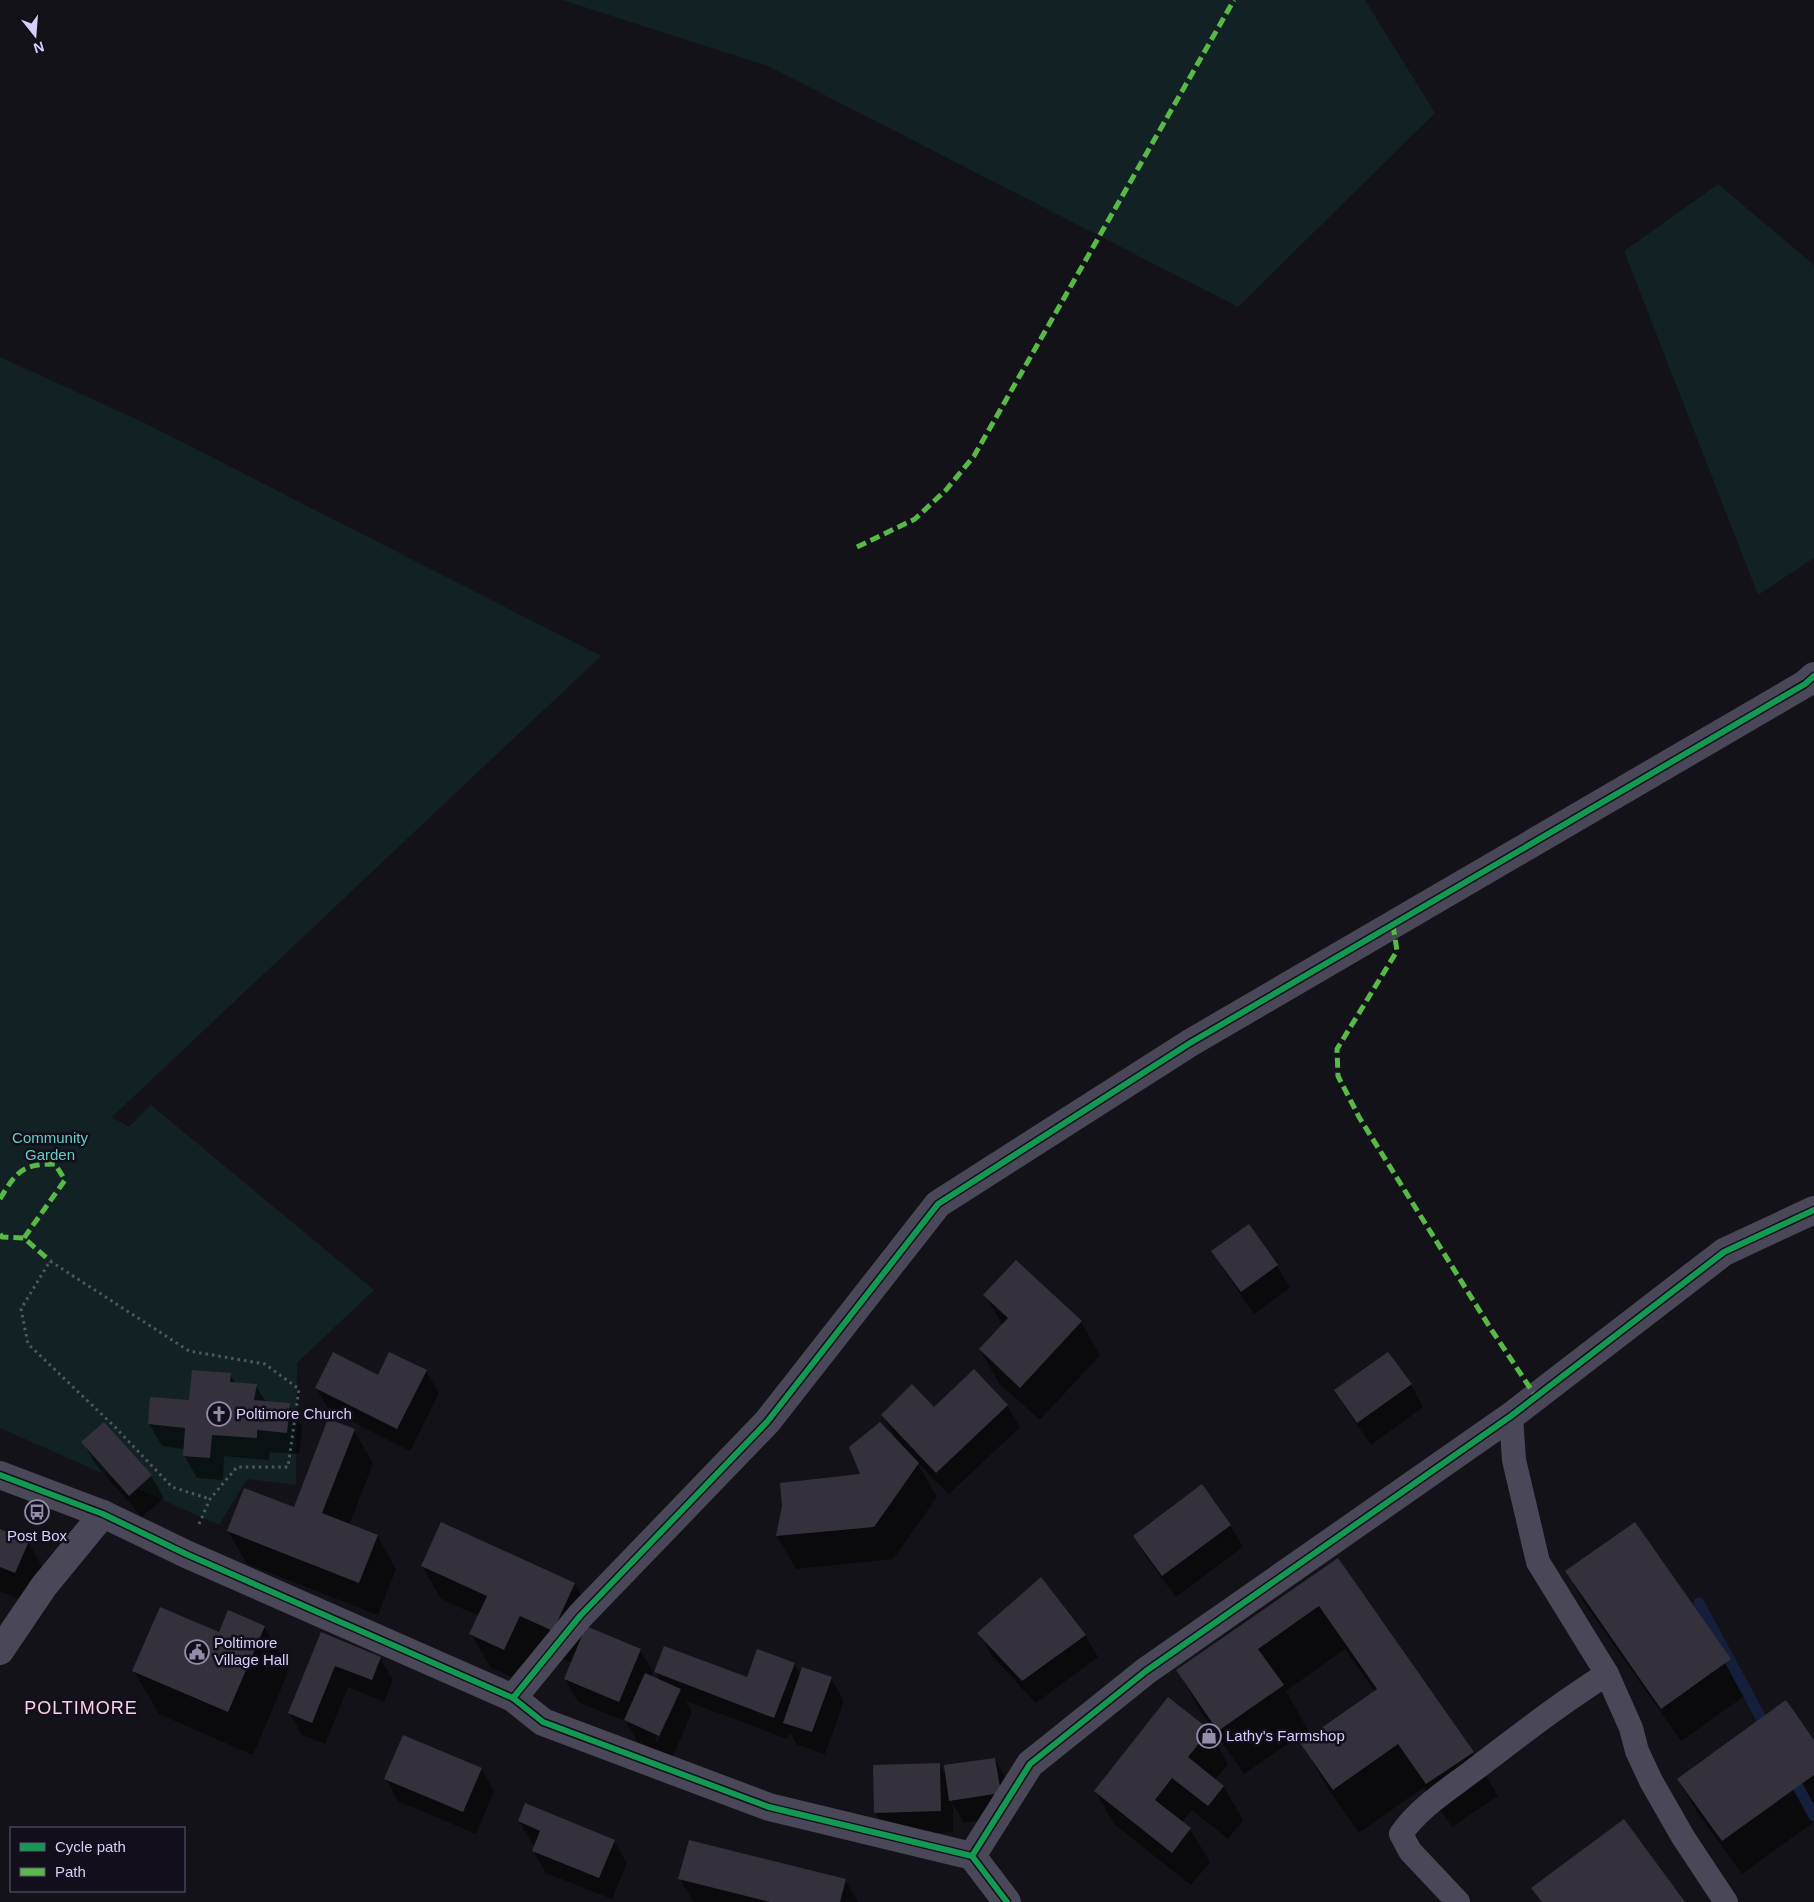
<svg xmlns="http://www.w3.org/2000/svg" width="1814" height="1902" font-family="Arial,sans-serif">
  <rect width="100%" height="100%" fill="#131218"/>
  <g fill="#122123">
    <polygon points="562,0 1365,0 1435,113 1238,307 768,66"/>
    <polygon points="1718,184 1814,265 1814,558 1758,595 1624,251"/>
    <polygon points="0,357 147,424 601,656 112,1117 129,1127 151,1105 374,1290 297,1363 296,1485 247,1479 219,1525 0,1428"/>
  </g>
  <g fill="#0007" fill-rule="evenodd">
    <polygon points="1249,1226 1277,1266 1290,1288 1254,1314 1226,1273 1213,1251"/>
    <polygon points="1016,1261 1081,1322 1100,1355 1040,1420 999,1383 980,1350 1003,1326 985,1295"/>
    <polygon points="1388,1353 1411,1385 1423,1407 1371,1445 1348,1412 1335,1390"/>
    <polygon points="426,1371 439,1393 410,1451 329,1410 316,1388 379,1377"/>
    <polygon points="230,1375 236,1384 256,1386 266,1402 289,1405 302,1427 299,1454 270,1452 269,1460 224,1456 223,1480 197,1478 184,1455 184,1449 162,1446 149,1424 151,1398 190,1402"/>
    <polygon points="1007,1405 1020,1427 949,1494 916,1461 937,1497 893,1559 796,1569 777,1536 783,1506 862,1475 896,1439 882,1415 934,1409"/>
    <polygon points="354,1430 373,1464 349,1525 377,1536 396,1569 378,1615 247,1564 228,1531 295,1508"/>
    <polygon points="83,1442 151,1476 164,1498 142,1517 96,1465"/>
    <path d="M442,1524l133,60 19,34 -5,11 51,21 13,22 -2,5 10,5 -5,-10 91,6 47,-14 7,11 30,3 13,23 -19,53 -28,-9 -7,-13 -3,7 -101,-38 6,11 -20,46 -34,-16 -13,-21 -47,-19 -13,-23 7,-16 -33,-15 -16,34 -33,-15 -19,-33 8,-18 -38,-17 -19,-33zM673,1702h3l-19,40 -2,-1z"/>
    <polygon points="1635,1524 1730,1660 1749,1693 1681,1741 1585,1604 1566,1571"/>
    <polygon points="1230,1525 1243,1547 1176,1597 1147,1558 1134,1536"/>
    <polygon points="0,1530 28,1542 47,1575 34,1606 0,1591"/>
    <polygon points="1338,1559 1472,1752 1498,1796 1452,1827 1424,1787 1359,1833 1327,1787 1302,1743 1375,1692 1345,1649 1286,1691 1308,1730 1244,1774 1202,1714 1177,1670"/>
    <polygon points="264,1627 289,1670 253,1755 159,1714 134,1671 219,1634"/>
    <polygon points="322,1634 380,1658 393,1680 384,1702 348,1687 325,1744 302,1735 289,1713"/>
    <polygon points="979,1634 1085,1635 1098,1657 1036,1703 992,1656"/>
    <polygon points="1209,1731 1228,1764 1215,1780 1224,1787 1243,1820 1228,1839 1192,1810 1182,1822 1190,1829 1210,1862 1191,1885 1114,1824 1095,1791"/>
    <polygon points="1814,1742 1814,1822 1742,1874 1697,1812 1678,1779"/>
    <polygon points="995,1759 1007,1781 1012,1815 964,1823 953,1804 953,1832 888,1835 875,1812 939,1764 947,1778"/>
    <polygon points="481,1769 494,1791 476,1834 398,1801 386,1779"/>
    <polygon points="519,1821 614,1841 627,1863 612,1899 546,1873 533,1851 535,1845 532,1843"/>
    <polygon points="680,1879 845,1880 858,1902 695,1902 693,1901"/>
  </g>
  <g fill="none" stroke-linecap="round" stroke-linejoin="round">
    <g stroke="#151f3b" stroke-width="11">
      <polyline points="1699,1603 1768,1731"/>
      <polyline points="1791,1774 1814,1816"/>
    </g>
  </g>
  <g fill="#34313d">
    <polygon points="1249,1224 1278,1265 1241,1292 1211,1251"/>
    <polygon points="1016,1260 1082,1321 1020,1388 979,1349 1008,1318 983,1295"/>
    <polygon points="333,1352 378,1375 389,1352 427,1370 397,1429 315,1388"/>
    <polygon points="1388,1352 1412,1384 1357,1423 1334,1390"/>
    <polygon points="974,1369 1008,1405 936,1473 881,1415 912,1384 934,1407"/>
    <polygon points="192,1370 231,1373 230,1382 257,1384 254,1400 290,1403 287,1433 257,1430 257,1438 212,1435 210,1458 183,1456 185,1428 148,1424 150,1397 189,1400"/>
    <polygon points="328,1419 355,1429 322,1513 378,1535 359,1583 227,1531 244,1488 294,1507"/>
    <polygon points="104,1422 152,1475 129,1496 81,1442"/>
    <polygon points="880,1422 919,1463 874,1527 776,1536 782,1506 780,1483 860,1474 849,1447"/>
    <polygon points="1202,1484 1231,1525 1162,1576 1133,1536"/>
    <polygon points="441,1522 575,1583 553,1631 520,1616 504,1650 469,1634 487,1596 421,1566"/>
    <polygon points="1635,1522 1731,1659 1661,1709 1565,1571"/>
    <polygon points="0,1529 29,1541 15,1573 0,1567"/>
    <polygon points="1338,1558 1474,1752 1426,1784 1398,1744 1333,1790 1300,1743 1377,1689 1319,1606 1258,1649 1284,1685 1218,1731 1176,1670"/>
    <polygon points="1041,1577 1086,1635 1022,1681 977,1633"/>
    <polygon points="160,1607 219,1632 228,1610 265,1626 228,1712 132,1671"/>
    <polygon points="586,1626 641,1649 619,1702 564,1679"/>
    <polygon points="321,1632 381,1657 372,1680 335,1666 312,1723 288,1713"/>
    <polygon points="664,1646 747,1677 757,1649 795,1663 774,1718 654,1672"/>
    <polygon points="802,1667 832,1677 812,1732 783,1723"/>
    <polygon points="645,1673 681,1689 659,1736 624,1720"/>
    <polygon points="1168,1697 1210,1730 1188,1757 1224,1786 1208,1806 1172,1778 1155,1800 1191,1828 1172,1853 1094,1791"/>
    <polygon points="1786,1700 1814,1740 1814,1775 1722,1841 1677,1779"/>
    <polygon points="403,1735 482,1768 463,1812 384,1779"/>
    <polygon points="995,1758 1001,1793 949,1801 944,1765"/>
    <polygon points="940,1763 941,1811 874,1813 873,1765"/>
    <polygon points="525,1803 615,1840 599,1878 532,1851 540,1831 518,1821"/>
    <polygon points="1624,1819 1685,1902 1542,1902 1531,1888"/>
    <polygon points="689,1840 846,1879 840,1902 770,1902 678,1879"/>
  </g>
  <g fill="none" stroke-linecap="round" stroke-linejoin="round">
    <polyline stroke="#4e5863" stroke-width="3" stroke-dasharray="2.5 4" stroke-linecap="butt" points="199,1524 210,1499 237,1467 288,1467 299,1389 265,1364 189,1351 50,1261 21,1309 28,1344 115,1427 172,1487 210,1499"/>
    <g stroke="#494758" stroke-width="24">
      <polyline points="1511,1416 1514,1460 1538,1562 1607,1674 1631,1728 1637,1751 1651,1781 1683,1837 1726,1902"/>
      <path d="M1458,1902l-48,-51 -9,-17c17,-25 45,-43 69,-61 45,-34 89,-69 137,-99"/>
    </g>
    <g stroke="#494758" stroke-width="28">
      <polyline points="0,1475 103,1514 186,1554 513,1698 543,1722 769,1807 972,1856 1007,1902"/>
      <polyline points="0,1651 44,1586 103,1514"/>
      <polyline points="513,1698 580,1616 767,1422 938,1204 1190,1043 1805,684 1814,676"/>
      <polyline points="972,1856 1030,1764 1146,1671 1511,1416 1724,1252 1814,1210"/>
    </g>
    <g stroke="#58b947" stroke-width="5" stroke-dasharray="10 5" stroke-linecap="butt">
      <polyline points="857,547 915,519 946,490 974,456 1234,0"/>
      <polyline points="1393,925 1397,951 1337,1049 1338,1076 1359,1117 1491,1329 1536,1397"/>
      <path d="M0,1199c16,-27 22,-35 55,-35l10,16 -41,58"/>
      <polyline points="0,1234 2,1237 24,1238 50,1261"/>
    </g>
    <g stroke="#120e1c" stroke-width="9">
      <g id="cycleway">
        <polyline points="0,1475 103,1514 186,1554 513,1698 543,1722 769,1807 972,1856 1007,1902"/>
        <polyline points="513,1698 580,1616 767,1422 938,1204 1190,1043 1805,684 1814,676"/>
        <polyline points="972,1856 1030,1764 1146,1671 1511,1416 1724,1252 1814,1210"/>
      </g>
    </g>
    <use href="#cycleway" stroke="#139951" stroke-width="6"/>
  </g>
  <defs>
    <g id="church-ring" transform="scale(1.25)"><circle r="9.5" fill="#120e1c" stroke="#938daa" stroke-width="1.5"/><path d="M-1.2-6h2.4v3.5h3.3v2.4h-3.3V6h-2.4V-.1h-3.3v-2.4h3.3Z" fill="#938daa"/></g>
    <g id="bus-ring" transform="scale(1.25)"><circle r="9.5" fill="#120e1c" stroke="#938daa" stroke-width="1.5"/><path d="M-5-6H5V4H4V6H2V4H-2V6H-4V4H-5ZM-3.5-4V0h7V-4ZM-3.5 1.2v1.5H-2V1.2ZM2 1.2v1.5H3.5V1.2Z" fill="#938daa"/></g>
    <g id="civic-ring" transform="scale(1.25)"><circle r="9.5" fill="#120e1c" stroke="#938daa" stroke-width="1.5"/><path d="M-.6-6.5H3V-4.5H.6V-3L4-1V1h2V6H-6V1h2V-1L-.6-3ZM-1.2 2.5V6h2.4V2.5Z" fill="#938daa"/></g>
    <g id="shop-ring" transform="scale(1.25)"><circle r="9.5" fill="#120e1c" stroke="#938daa" stroke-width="1.5"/><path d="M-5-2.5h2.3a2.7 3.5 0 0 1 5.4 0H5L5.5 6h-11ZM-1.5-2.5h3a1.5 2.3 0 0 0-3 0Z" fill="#938daa"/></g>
  </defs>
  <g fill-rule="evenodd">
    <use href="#church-ring" x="219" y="1414"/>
    <use href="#bus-ring" x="37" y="1512"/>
    <use href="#civic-ring" x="197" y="1652"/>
    <use href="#shop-ring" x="1209" y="1736"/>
  </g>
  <g text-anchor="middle" stroke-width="5" stroke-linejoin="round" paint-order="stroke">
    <g font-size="15" fill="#66cebf" stroke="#120e1c">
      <text x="50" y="1143">Community<tspan x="50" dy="17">Garden</tspan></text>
    </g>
    <g font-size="15" fill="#d8cff8" stroke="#120e1c" text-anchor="start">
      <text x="236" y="1419">Poltimore Church</text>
      <text x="37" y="1541" text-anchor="middle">Post Box</text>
      <text x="214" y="1648">Poltimore<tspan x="214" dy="17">Village Hall</tspan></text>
      <text x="1226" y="1741">Lathy's Farmshop</text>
    </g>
    <g font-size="18" letter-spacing="1" fill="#f9d1e6" stroke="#120e1c">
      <text x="81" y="1714">POLTIMORE</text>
    </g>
  </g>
  <rect x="10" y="1827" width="175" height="65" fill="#120e1c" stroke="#615b74"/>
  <rect x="20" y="1843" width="25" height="8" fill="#139951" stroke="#615b74"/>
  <text x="55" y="1852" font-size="15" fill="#d8cff8">Cycle path</text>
  <rect x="20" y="1868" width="25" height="8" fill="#58b947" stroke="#615b74"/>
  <text x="55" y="1877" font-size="15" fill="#d8cff8">Path</text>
  <g transform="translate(35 35) rotate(163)" stroke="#120e1c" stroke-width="4" paint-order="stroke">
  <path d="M0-4L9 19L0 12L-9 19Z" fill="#d8cff8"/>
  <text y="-8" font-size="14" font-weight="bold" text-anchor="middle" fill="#d8cff8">N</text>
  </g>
</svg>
